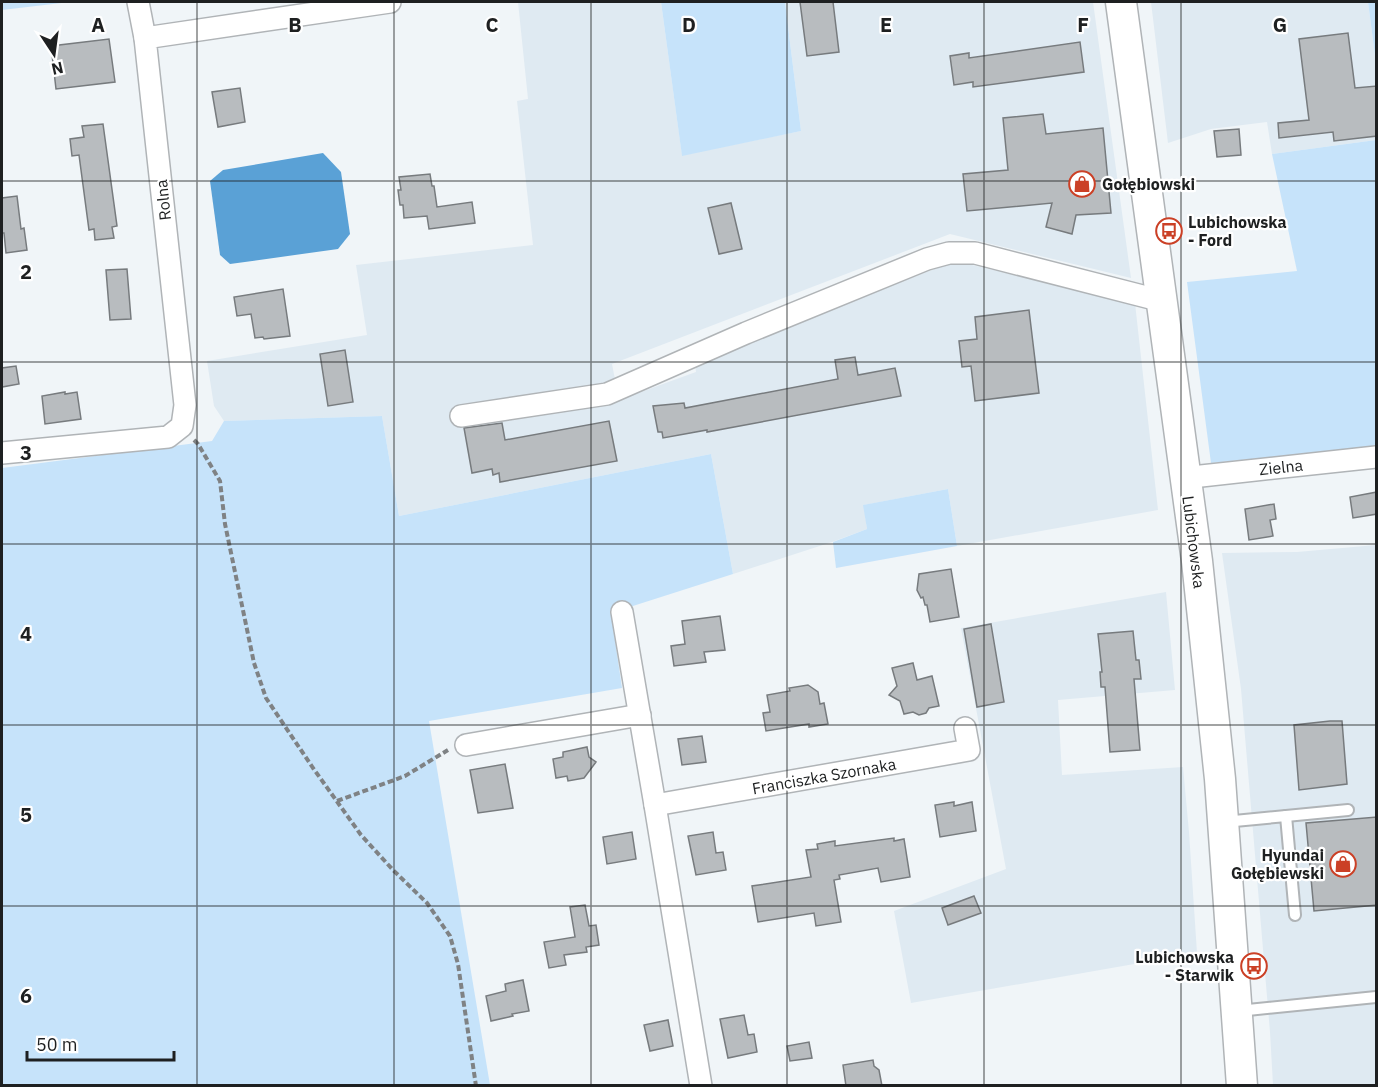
<svg xmlns="http://www.w3.org/2000/svg" width="1378" height="1087" font-family="'IBM Plex Sans',sans-serif">
  <rect width="100%" height="100%" fill="#f0f5f8"/>
  <g fill="#dfeaf2">
    <polygon points="518,2 661,2 682,155 801,131 785,2 1093,2 1131,278 950,234 612,364 619,400 696,372 695,362 955,261 1135,303 1158,510 957,546 948,489 864,505 867,529 832,542 733,574 711,454 399,516 382,416 224,421 214,406 207,361 367,335 356,265 533,245 517,101 528,99"/>
    <polygon points="1151,2 1368,2 1376,63 1376,140 1272,154 1267,122 1211,129 1168,143"/>
    <polygon points="1376,545 1376,1085 1273,1085 1270,1032 1241,689 1222,553 1297,552"/>
    <polygon points="1166,592 1175,690 1058,700 1062,775 1183,767 1189,832 1197,953 911,1003 894,911 1006,869 961,628"/>
  </g>
  <g fill="#c6e3fa">
    <polygon points="2,2 70,2 2,10"/>
    <polygon points="661,2 785,2 801,131 682,156"/>
    <polygon points="1368,2 1376,2 1376,63"/>
    <polygon points="1376,140 1376,447 1211,463 1187,282 1297,271 1272,154"/>
    <polygon points="382,416 399,516 711,454 733,574 611,613 622,688 429,721 490,1085 2,1085 2,468 212,441 224,421"/>
    <polygon points="948,489 957,546 836,568 833,542 867,529 863,505"/>
  </g>
  <polygon fill="#5aa1d6" points="323,153 341,172 350,234 338,249 230,264 220,255 210,181 223,170"/>
  <g fill="#b8bcbf" stroke="#777b7e" stroke-width="1.5">
    <polygon points="800,2 833,2 839,52 807,56"/>
    <polygon points="1348,33 1355,88 1377,86 1377,136 1334,141 1333,132 1279,138 1278,123 1309,120 1299,39"/>
    <polygon points="109,39 115,82 56,89 51,46"/>
    <polygon points="1080,42 1084,72 973,87 973,82 954,85 950,56 969,53 969,58"/>
    <polygon points="240,88 245,122 218,127 212,92"/>
    <polygon points="1043,114 1046,134 1103,128 1111,213 1076,215 1072,234 1046,227 1052,203 967,211 963,174 1008,170 1003,118"/>
    <polygon points="103,124 117,226 112,227 114,238 95,240 94,229 89,230 79,155 72,156 70,139 84,137 82,126"/>
    <polygon points="1239,129 1241,155 1217,157 1214,131"/>
    <polygon points="430,174 432,186 434,186 437,207 472,202 475,223 429,229 427,216 404,218 403,205 400,205 398,190 401,190 399,177"/>
    <polygon points="17,196 21,229 24,228 27,250 6,253 4,233 2,233 2,198"/>
    <polygon points="731,203 742,249 719,254 708,208"/>
    <polygon points="127,269 131,319 110,320 106,270"/>
    <polygon points="283,289 290,336 264,339 263,337 255,338 251,314 237,316 234,297"/>
    <polygon points="1029,310 1039,393 975,401 971,366 962,367 959,341 977,339 975,317"/>
    <polygon points="345,350 353,402 328,406 320,354"/>
    <polygon points="855,357 858,375 895,368 901,396 707,432 707,430 663,438 662,432 658,432 653,406 684,403 685,408 838,379 835,360"/>
    <polygon points="16,366 19,384 2,387 2,368"/>
    <polygon points="65,392 65,394 77,392 81,419 45,424 42,396"/>
    <polygon points="609,421 617,461 500,482 499,473 493,475 492,469 472,473 464,428 502,423 505,440"/>
    <polygon points="1377,492 1377,514 1353,518 1350,497"/>
    <polygon points="1274,504 1276,519 1270,520 1273,536 1249,540 1245,509"/>
    <polygon points="951,569 959,617 930,622 927,605 925,605 923,597 921,598 917,590 919,574"/>
    <polygon points="720,616 725,650 704,652 706,662 674,666 671,646 685,644 682,621"/>
    <polygon points="991,624 1004,702 977,707 964,629"/>
    <polygon points="1133,631 1136,660 1139,660 1141,679 1134,679 1140,750 1110,752 1105,687 1101,687 1100,672 1102,672 1098,634"/>
    <polygon points="913,663 917,680 932,676 939,706 929,708 926,713 919,715 913,712 904,714 900,701 889,695 897,686 892,668"/>
    <polygon points="808,685 818,692 820,704 824,703 828,724 809,727 809,724 766,731 763,713 770,712 767,695 790,691 789,688"/>
    <polygon points="1330,721 1342,721 1347,784 1299,790 1294,725"/>
    <polygon points="702,736 706,762 682,765 678,739"/>
    <polygon points="587,747 589,757 596,762 584,778 568,781 567,776 556,778 553,759 563,757 563,752"/>
    <polygon points="505,764 513,808 478,813 470,770"/>
    <polygon points="954,802 954,806 972,802 976,831 940,837 935,805"/>
    <polygon points="1377,817 1377,905 1314,911 1306,823"/>
    <polygon points="632,832 636,859 607,864 603,837"/>
    <polygon points="713,832 716,853 723,852 726,870 696,875 688,836"/>
    <polygon points="894,838 894,841 904,839 910,877 881,882 878,868 839,875 840,879 834,880 841,922 816,926 814,913 758,922 752,886 811,877 806,850 818,849 817,844 835,841 835,846"/>
    <polygon points="974,896 981,913 948,925 942,908"/>
    <polygon points="585,905 589,926 596,925 599,945 586,947 587,952 564,955 566,965 549,968 544,942 575,937 570,907"/>
    <polygon points="523,980 529,1011 512,1014 513,1016 491,1021 486,996 506,991 505,984"/>
    <polygon points="744,1015 748,1035 754,1034 757,1052 728,1058 720,1019"/>
    <polygon points="668,1020 673,1046 650,1051 644,1025"/>
    <polygon points="809,1042 812,1058 790,1061 787,1046"/>
    <polygon points="873,1060 874,1066 879,1070 882,1086 846,1086 843,1065"/>
  </g>
  <g fill="none" stroke-linecap="round" stroke-linejoin="round">
    <g stroke="#b0b4b7" stroke-width="14">
      <g id="lane">
        <polyline points="1286,816 1348,810"/>
        <polyline points="1224,822 1286,816 1295,915"/>
        <polyline points="1238,1011 1376,997"/>
      </g>
    </g>
    <g stroke="#b0b4b7" stroke-width="24">
      <g id="street">
        <polyline points="138,2 145,38"/>
        <polyline points="461,416 607,394 746,333 927,259 949,253 975,253 1162,301"/>
        <polyline points="2,453 168,437 182,426 185,405 145,38 390,2"/>
        <polyline points="1186,479 1201,476 1376,457"/>
        <polyline points="622,612 655,805 701,1086"/>
        <polyline points="466,745 640,715"/>
        <polyline points="655,805 969,750 965,728"/>
      </g>
    </g>
    <g stroke="#b0b4b7" stroke-width="33">
      <polyline id="secondary" points="1121,2 1197,561 1220,779 1242,1086"/>
    </g>
    <g stroke="#7f8284" stroke-width="4" stroke-dasharray="6 3" stroke-linecap="butt">
      <polyline points="194,440 198,444 220,481 225,524 254,663 266,698 313,768 361,835 393,870 427,903 450,936 458,964 476,1086"/>
      <polyline points="337,801 405,776 448,750"/>
    </g>
    <use href="#lane" stroke="#fff" stroke-width="10"/>
    <use href="#street" stroke="#fff" stroke-width="21"/>
    <use href="#secondary" stroke="#fff" stroke-width="30"/>
  </g>
  <path fill="none" stroke="#1e2021" stroke-width="1.5" stroke-opacity="0.55" d="M197,2v1084M394,2v1084M591,2v1084M787,2v1084M984,2v1084M1181,2v1084M2,181h1374M2,362h1374M2,544h1374M2,725h1374M2,906h1374"/>
  <defs>
    <g id="shop-ring" transform="scale(1.35)"><circle r="9.5" fill="#fff" stroke="#cb4026" stroke-width="1.5"/><path d="M-5-2.5h2.3a2.7 3.5 0 0 1 5.4 0H5L5.5 6h-11ZM-1.5-2.5h3a1.5 2.3 0 0 0-3 0Z" fill="#cb4026"/></g>
    <g id="bus-ring" transform="scale(1.35)"><circle r="9.5" fill="#fff" stroke="#cb4026" stroke-width="1.5"/><path d="M-5-6H5V4H4V6H2V4H-2V6H-4V4H-5ZM-3.5-4V0h7V-4ZM-3.5 1.2v1.5H-2V1.2ZM2 1.2v1.5H3.5V1.2Z" fill="#cb4026"/></g>
  </defs>
  <g fill-rule="evenodd">
    <use href="#shop-ring" x="1082" y="184"/>
    <use href="#bus-ring" x="1169" y="231"/>
    <use href="#shop-ring" x="1343" y="864"/>
    <use href="#bus-ring" x="1254" y="966"/>
  </g>
  <g text-anchor="middle" stroke-width="4.5" stroke-linejoin="round" paint-order="stroke">
    <g font-size="16" font-weight="bold" fill="#1e2021" stroke="#fff" text-anchor="start">
      <text x="1102" y="190">Gołębiowski</text>
      <text x="1188" y="228">Lubichowska<tspan x="1188" dy="18">- Ford</tspan></text>
      <text x="1324" y="861" text-anchor="end">Hyundai<tspan x="1324" dy="18">Gołębiewski</tspan></text>
      <text x="1234" y="963" text-anchor="end">Lubichowska<tspan x="1234" dy="18">- Starwik</tspan></text>
    </g>
    <g font-size="16" fill="#1e2021" stroke="#fff">
      <text transform="translate(163 200) rotate(-96)" y="6">Rolna</text>
      <text transform="translate(1281 467) rotate(-6)" y="6">Zielna</text>
      <text transform="translate(1194 542) rotate(83)" y="6">Lubichowska</text>
      <text transform="translate(824 776) rotate(-10)" y="6">Franciszka Szornaka</text>
    </g>
  </g>
  <g font-size="20" text-anchor="middle" font-weight="bold" fill="#1e2021" stroke="#fff" stroke-width="4.5" stroke-linejoin="round" paint-order="stroke">
    <text x="98" y="32">A</text>
    <text x="295" y="32">B</text>
    <text x="492" y="32">C</text>
    <text x="689" y="32">D</text>
    <text x="886" y="32">E</text>
    <text x="1083" y="32">F</text>
    <text x="1280" y="32">G</text>
    <text x="26" y="279">2</text>
    <text x="26" y="460">3</text>
    <text x="26" y="641">4</text>
    <text x="26" y="822">5</text>
    <text x="26" y="1003">6</text>
  </g>
  <rect width="1378" height="1087" fill="none" stroke="#1e2021" stroke-width="6"/>
  <g transform="translate(54 54) rotate(167)" stroke="#ffffff" stroke-width="4.5" paint-order="stroke">
  <path d="M0-4.5L10 22L0 15L-10 22Z" fill="#1e2021"/>
  <text y="-9" font-size="16" font-weight="bold" text-anchor="middle" fill="#1e2021">N</text>
  </g>
  <path d="M27 1051v9h147v-9" fill="none" stroke="#1e2021" stroke-width="3"/>
  <text x="36" y="1051" font-size="18" fill="#1e2021" stroke="#ffffff" stroke-width="4.5" paint-order="stroke">50 m</text>
</svg>
